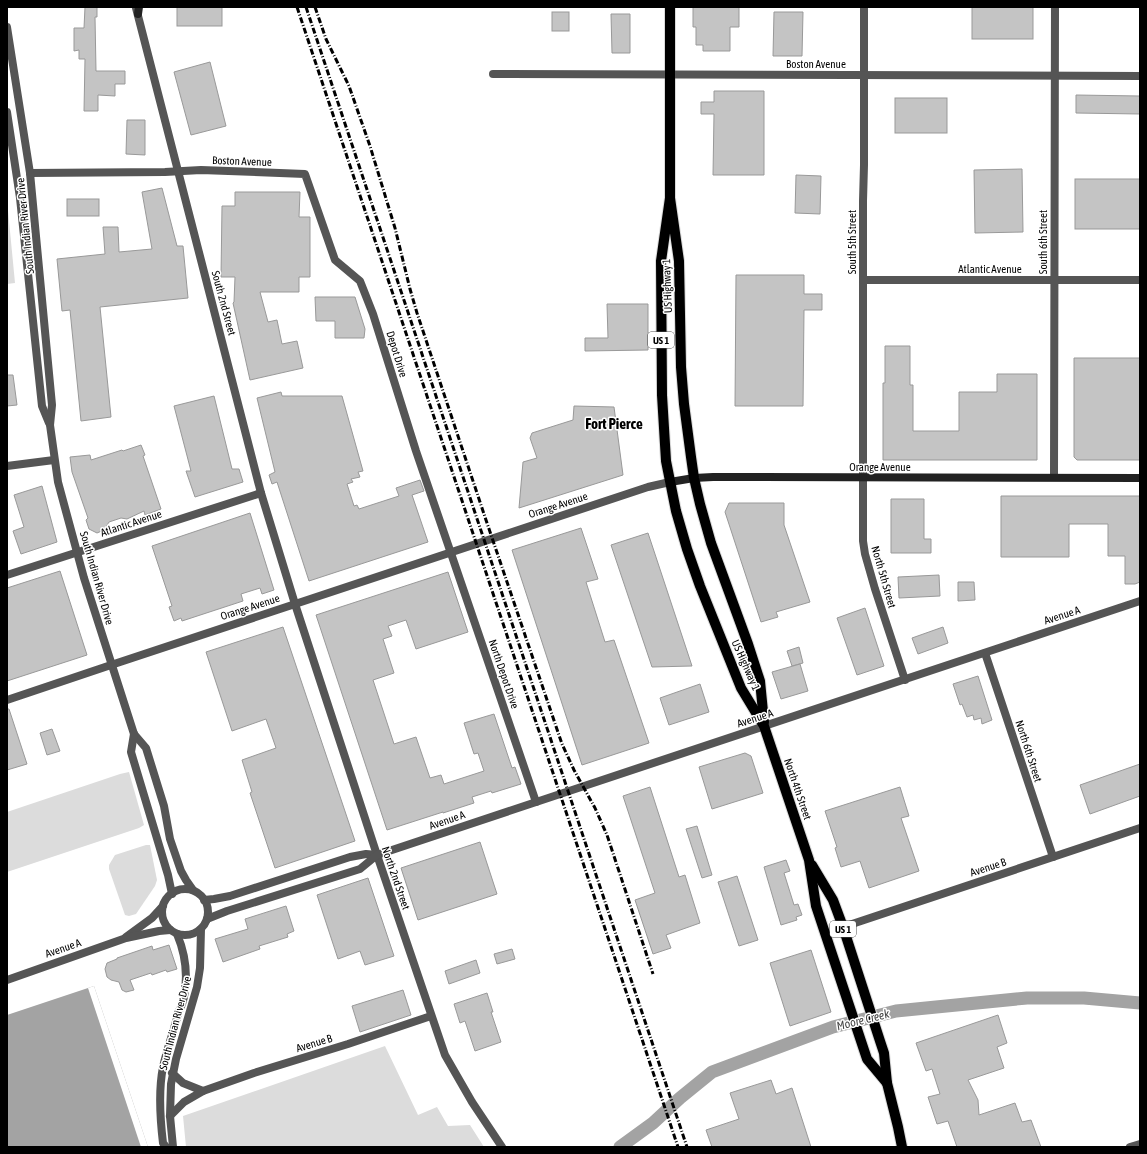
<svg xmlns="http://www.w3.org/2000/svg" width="1147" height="1154" font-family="'Asap Condensed',sans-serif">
  <rect width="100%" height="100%" fill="#fff"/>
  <g fill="#dcdcdc">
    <polygon points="7,200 15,283 7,284"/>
    <polygon points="129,772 144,825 139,828 7,872 7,812 120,774"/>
    <polygon points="146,845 150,845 157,880 155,886 136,914 129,916 125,915 109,869 109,865 115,855"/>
    <polygon points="385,1046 418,1115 437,1107 448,1126 470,1125 484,1147 186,1147 183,1116"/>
  </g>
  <polygon fill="#a3a3a3" points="94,986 148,1147 7,1147 7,1015"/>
  <polygon fill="#fff" points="94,986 148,1147 141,1147 88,988"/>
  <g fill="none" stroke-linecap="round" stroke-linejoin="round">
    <polyline stroke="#a3a3a3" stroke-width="13" points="620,1147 653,1123 680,1098 712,1072 833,1027 896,1011 1027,998 1084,998 1140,1003"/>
  </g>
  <g fill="#c4c4c4" stroke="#999">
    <polygon points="85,7 97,7 97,17 95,17 96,71 125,71 125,84 115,84 115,96 98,95 98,111 84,111 85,59 79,59 79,50 74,51 74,28 84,28"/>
    <rect x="177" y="7" width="45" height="19"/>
    <polygon points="693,7 739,7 739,27 730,27 730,51 703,51 703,45 696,45 696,27 693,27"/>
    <rect x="972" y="7" width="61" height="32"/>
    <rect x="552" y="12" width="17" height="19"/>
    <polygon points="774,12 803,12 802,56 773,56"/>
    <polygon points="611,14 630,14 630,53 612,53"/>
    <polygon points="210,62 226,126 191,135 174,72"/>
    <polygon points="714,91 764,91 764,175 713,175 714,114 701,114 701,102 714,102"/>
    <polygon points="1076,95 1140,96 1140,114 1076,113"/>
    <rect x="895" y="98" width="52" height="35"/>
    <polygon points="127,120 145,120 145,155 126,154"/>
    <polygon points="1022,169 1023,232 975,233 974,170"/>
    <polygon points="796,175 821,176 820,214 795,213"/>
    <rect x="1075" y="179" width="65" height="50"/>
    <polygon points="162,188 177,246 183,246 188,298 100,307 111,417 81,421 70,310 62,311 57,259 105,254 103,227 118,227 119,252 152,249 142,192"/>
    <polygon points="235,192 300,192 299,217 310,217 310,277 299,277 299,292 260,292 268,322 277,320 282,344 297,341 303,368 250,380 233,303 234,302 235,277 221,277 222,206 235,206"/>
    <rect x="67" y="199" width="32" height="17"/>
    <polygon points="736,275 804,275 804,294 822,294 822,310 804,310 803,406 735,406"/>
    <polygon points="315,297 355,297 365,329 364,338 335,338 335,321 316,321"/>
    <polygon points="607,304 648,304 648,350 585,351 585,338 608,338"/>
    <polygon points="885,346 910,346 910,385 913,385 913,431 959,431 959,392 997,392 997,374 1037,374 1037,460 883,460 883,383 885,383"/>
    <polygon points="1074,358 1140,358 1140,460 1077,460 1074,457"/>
    <polygon points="7,375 13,375 17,405 7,406"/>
    <polygon points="281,392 282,396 342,396 363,471 358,472 360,477 351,479 353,482 347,484 354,506 357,505 359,509 399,496 396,488 420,480 424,491 412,495 428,542 309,581 277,482 272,484 269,475 275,472 257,398"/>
    <polygon points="214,396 232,469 239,469 243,482 195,497 186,471 191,471 174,406"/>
    <polygon points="574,406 614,407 623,475 519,508 523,462 537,458 530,438 532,433 573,420"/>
    <polygon points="141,445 145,455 143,456 161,509 145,515 144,511 127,519 121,518 109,522 104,530 97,533 89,529 86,520 88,518 72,472 70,457 90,455 91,460 122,450 123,451"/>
    <polygon points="42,486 57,542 21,554 13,531 24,527 14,495"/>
    <polygon points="1001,496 1140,496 1140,582 1135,584 1125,584 1125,556 1108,556 1108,524 1069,524 1069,557 1001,557"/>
    <polygon points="891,499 924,499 924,539 931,539 931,553 891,553"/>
    <polygon points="729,503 784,503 784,525 810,602 776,612 778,617 761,622 725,512"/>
    <polygon points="250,513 274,590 262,594 260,588 241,594 243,601 182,621 181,618 174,621 169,607 172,606 152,546"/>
    <polygon points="581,528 598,579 586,582 605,642 614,640 649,743 582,765 512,550"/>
    <polygon points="648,533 692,666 652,667 611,545"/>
    <polygon points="60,571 87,655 7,681 7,588"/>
    <polygon points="448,572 468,632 416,649 406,620 388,626 392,636 383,639 394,673 373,680 394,744 416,737 430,778 441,775 444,784 484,771 478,753 474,754 464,723 494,714 512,768 515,767 521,784 492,793 491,791 472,797 474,803 443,813 443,812 387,830 316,615"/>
    <polygon points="939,575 940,596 899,598 898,577"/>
    <polygon points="958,582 974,582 975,600 958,601"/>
    <polygon points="865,608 884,666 857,675 837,618"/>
    <polygon points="283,627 355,841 275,868 250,793 252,792 242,760 276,748 266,719 232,731 206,652"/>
    <polygon points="943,627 948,643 918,654 912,638"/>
    <polygon points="799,647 803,663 792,666 787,651"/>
    <polygon points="800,664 808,691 781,699 772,672"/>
    <polygon points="978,676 992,720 982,724 981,718 974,720 973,715 967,717 962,704 960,705 953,684"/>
    <polygon points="700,684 709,712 669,725 660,698"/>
    <polygon points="7,709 9,709 27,764 7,770"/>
    <polygon points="52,729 60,751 47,755 40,733"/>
    <polygon points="745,753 751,756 763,793 712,809 699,767"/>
    <polygon points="1140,764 1140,796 1090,814 1080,785"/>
    <polygon points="650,787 679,877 685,875 700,923 666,935 671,948 653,954 635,900 655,893 623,796"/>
    <polygon points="900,787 909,816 901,818 919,871 869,888 860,861 841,867 835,848 837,847 825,811"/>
    <polygon points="697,826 712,875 702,878 686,829"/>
    <polygon points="480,842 497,894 418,920 401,868"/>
    <polygon points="786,860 790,871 784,873 794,905 798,904 802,915 796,917 797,920 781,925 764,867"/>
    <polygon points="737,876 758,940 739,946 718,882"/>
    <polygon points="368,878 394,956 365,965 360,951 338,959 317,895"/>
    <polygon points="286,906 294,931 287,934 288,937 259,946 260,949 223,962 215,939 248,929 245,919"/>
    <polygon points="169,945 177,969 167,972 166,970 152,975 151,973 130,980 134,990 126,992 122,990 119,982 111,980 107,977 105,969 107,963 117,959 117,958 152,946 153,950"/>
    <polygon points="512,949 515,959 497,964 494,954"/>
    <polygon points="811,950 831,1012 790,1026 770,963"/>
    <polygon points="476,960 480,973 449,984 445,971"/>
    <polygon points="403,990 411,1015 360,1032 352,1006"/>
    <polygon points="487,993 493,1012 491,1012 501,1042 475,1051 465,1021 460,1023 454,1004"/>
    <polygon points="998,1015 1007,1043 997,1047 1004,1068 968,1080 978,1100 979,1115 1015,1103 1022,1122 1031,1120 1041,1147 957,1147 948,1121 937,1124 928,1097 940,1094 932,1069 926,1071 916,1043"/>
    <polygon points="771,1080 776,1094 792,1088 811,1147 712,1147 706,1130 739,1119 730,1093"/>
  </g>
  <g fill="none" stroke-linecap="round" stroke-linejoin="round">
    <g stroke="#dbdbdb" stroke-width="12">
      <g id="primary">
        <polyline points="670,7 670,198 679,261 681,367 684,404 691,457 694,478 700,504 711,543 748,644 760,681 764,722"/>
        <polyline points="670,198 661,261 662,395 666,461 676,511 687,549 700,586 741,688 764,726 809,860 816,906 867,1059 887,1083"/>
        <polyline points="812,865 833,900 843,927 880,1041 884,1053 887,1083 898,1127 902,1147"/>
      </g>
    </g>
    <g stroke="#555" stroke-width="8">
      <polyline points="864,7 864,165 863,201 863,541 865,554 875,589 905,680"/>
      <polyline points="136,8 261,493 295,604 377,855 445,1055 472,1102 502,1147"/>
      <polyline points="493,74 1140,76"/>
      <polyline points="30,173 165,172 201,170 305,174 335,260 360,281 373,314 416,451 536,802"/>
      <polyline points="863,280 1140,280"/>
      <polyline points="7,466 54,460"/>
      <polyline points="1054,477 1055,7"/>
      <polyline points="7,575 261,493"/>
      <polyline points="985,653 1053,857"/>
      <polyline points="7,700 111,665"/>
      <polyline points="843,927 1140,828"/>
      <polyline points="126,937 152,918 163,906"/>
      <polyline points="7,980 126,938 159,931 170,930"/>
      <polyline points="203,1091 254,1073 348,1044 431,1016"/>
      <polyline points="170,1116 184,1102 203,1091 183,1083 172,1073"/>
    </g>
    <g stroke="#555" stroke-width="8">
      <polyline points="7,27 30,173 52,405 50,425 58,482 84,578 134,734 146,748 164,806 170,839 181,871 186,880 193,890"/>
      <polyline points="7,112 20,198 42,406 49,423"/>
      <polyline points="111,665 648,487 670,482"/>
      <polyline points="134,734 131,752 168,875 172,894"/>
      <circle cx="185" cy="912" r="23"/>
      <polyline points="204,900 214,899 230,896 350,857 366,854 377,855"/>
      <polyline points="207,919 227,911 360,869 377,855 1140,601"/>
      <path d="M166,1147l-3,-4c-3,-25 -5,-51 0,-76 4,-18 11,-37 16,-56 2,-4 4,-9 5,-14 4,-21 1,-44 -7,-63"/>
      <polyline points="173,1147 170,1116 171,1084 176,1059 197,987 200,968 201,929"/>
      <polyline points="1130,1147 1140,1144"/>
    </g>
    <g stroke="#222" stroke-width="8">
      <polyline points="138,14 139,7"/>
      <polyline points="670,482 694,478 713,477 1140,478"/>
    </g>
    <use href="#primary" stroke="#000" stroke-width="10"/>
    <g stroke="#000" stroke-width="3" stroke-dasharray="6 2 1 2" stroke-linecap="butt">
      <polyline points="297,7 678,1147"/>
      <polyline points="306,7 687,1147"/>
      <polyline points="315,7 326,39 349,86 370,146 395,228 410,289 417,313 487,523 562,744 574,770 595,808 607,835 653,974"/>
    </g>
  </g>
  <g text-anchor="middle" stroke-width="3" stroke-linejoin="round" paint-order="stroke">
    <g fill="#fff" stroke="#4c4c4c" stroke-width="1">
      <rect x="648" y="332" width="26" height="16" rx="3"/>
      <rect x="830" y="921" width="26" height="16" rx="3"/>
    </g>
    <g font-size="10" font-weight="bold" fill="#000">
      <text x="661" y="344">US 1</text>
      <text x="843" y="933">US 1</text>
    </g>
    <g font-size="11" fill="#000" stroke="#fff">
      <text x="816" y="68">Boston Avenue</text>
      <text transform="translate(242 161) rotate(2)" y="4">Boston Avenue</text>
      <text transform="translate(25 226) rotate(-96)" y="4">South Indian River Drive</text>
      <text transform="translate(852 242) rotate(-90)" y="4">South 5th Street</text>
      <text transform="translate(1043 242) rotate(-90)" y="4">South 6th Street</text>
      <text x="990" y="273">Atlantic Avenue</text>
      <text transform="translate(667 286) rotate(-92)" y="4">US Highway 1</text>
      <text transform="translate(224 303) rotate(75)" y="4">South 2nd Street</text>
      <text transform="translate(397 354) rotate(73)" y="4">Depot Drive</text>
      <text x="880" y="471">Orange Avenue</text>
      <text transform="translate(558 505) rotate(-18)" y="4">Orange Avenue</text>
      <text transform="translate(131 523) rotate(-18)" y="4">Atlantic Avenue</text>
      <text transform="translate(884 577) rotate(74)" y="4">North 5th Street</text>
      <text transform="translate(97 578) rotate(74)" y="4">South Indian River Drive</text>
      <text transform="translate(250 607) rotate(-18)" y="4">Orange Avenue</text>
      <text transform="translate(1062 615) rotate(-18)" y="4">Avenue A</text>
      <text transform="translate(746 665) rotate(66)" y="4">US Highway 1</text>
      <text transform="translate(504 674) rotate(71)" y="4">North Depot Drive</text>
      <text transform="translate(755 718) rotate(-18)" y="4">Avenue A</text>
      <text transform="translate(1029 751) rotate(72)" y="4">North 6th Street</text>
      <text transform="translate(798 789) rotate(71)" y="4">North 4th Street</text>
      <text transform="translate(447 820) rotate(-19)" y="4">Avenue A</text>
      <text transform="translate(988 867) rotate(-18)" y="4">Avenue B</text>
      <text transform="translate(396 878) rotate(71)" y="4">North 2nd Street</text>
      <text transform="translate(63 948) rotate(-19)" y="4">Avenue A</text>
      <text transform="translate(175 1023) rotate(-75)" y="4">South Indian River Drive</text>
      <text transform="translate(314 1043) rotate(-17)" y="4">Avenue B</text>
    </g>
    <g font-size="12" font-style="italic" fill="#444" stroke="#fff">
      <text transform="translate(863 1020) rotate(-14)" y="4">Moore Creek</text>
    </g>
    <g font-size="15" font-weight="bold" fill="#000" stroke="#fff">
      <text x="614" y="429">Fort Pierce</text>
    </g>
  </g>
  <rect width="1147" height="1154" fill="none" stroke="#000000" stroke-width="16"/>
</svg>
